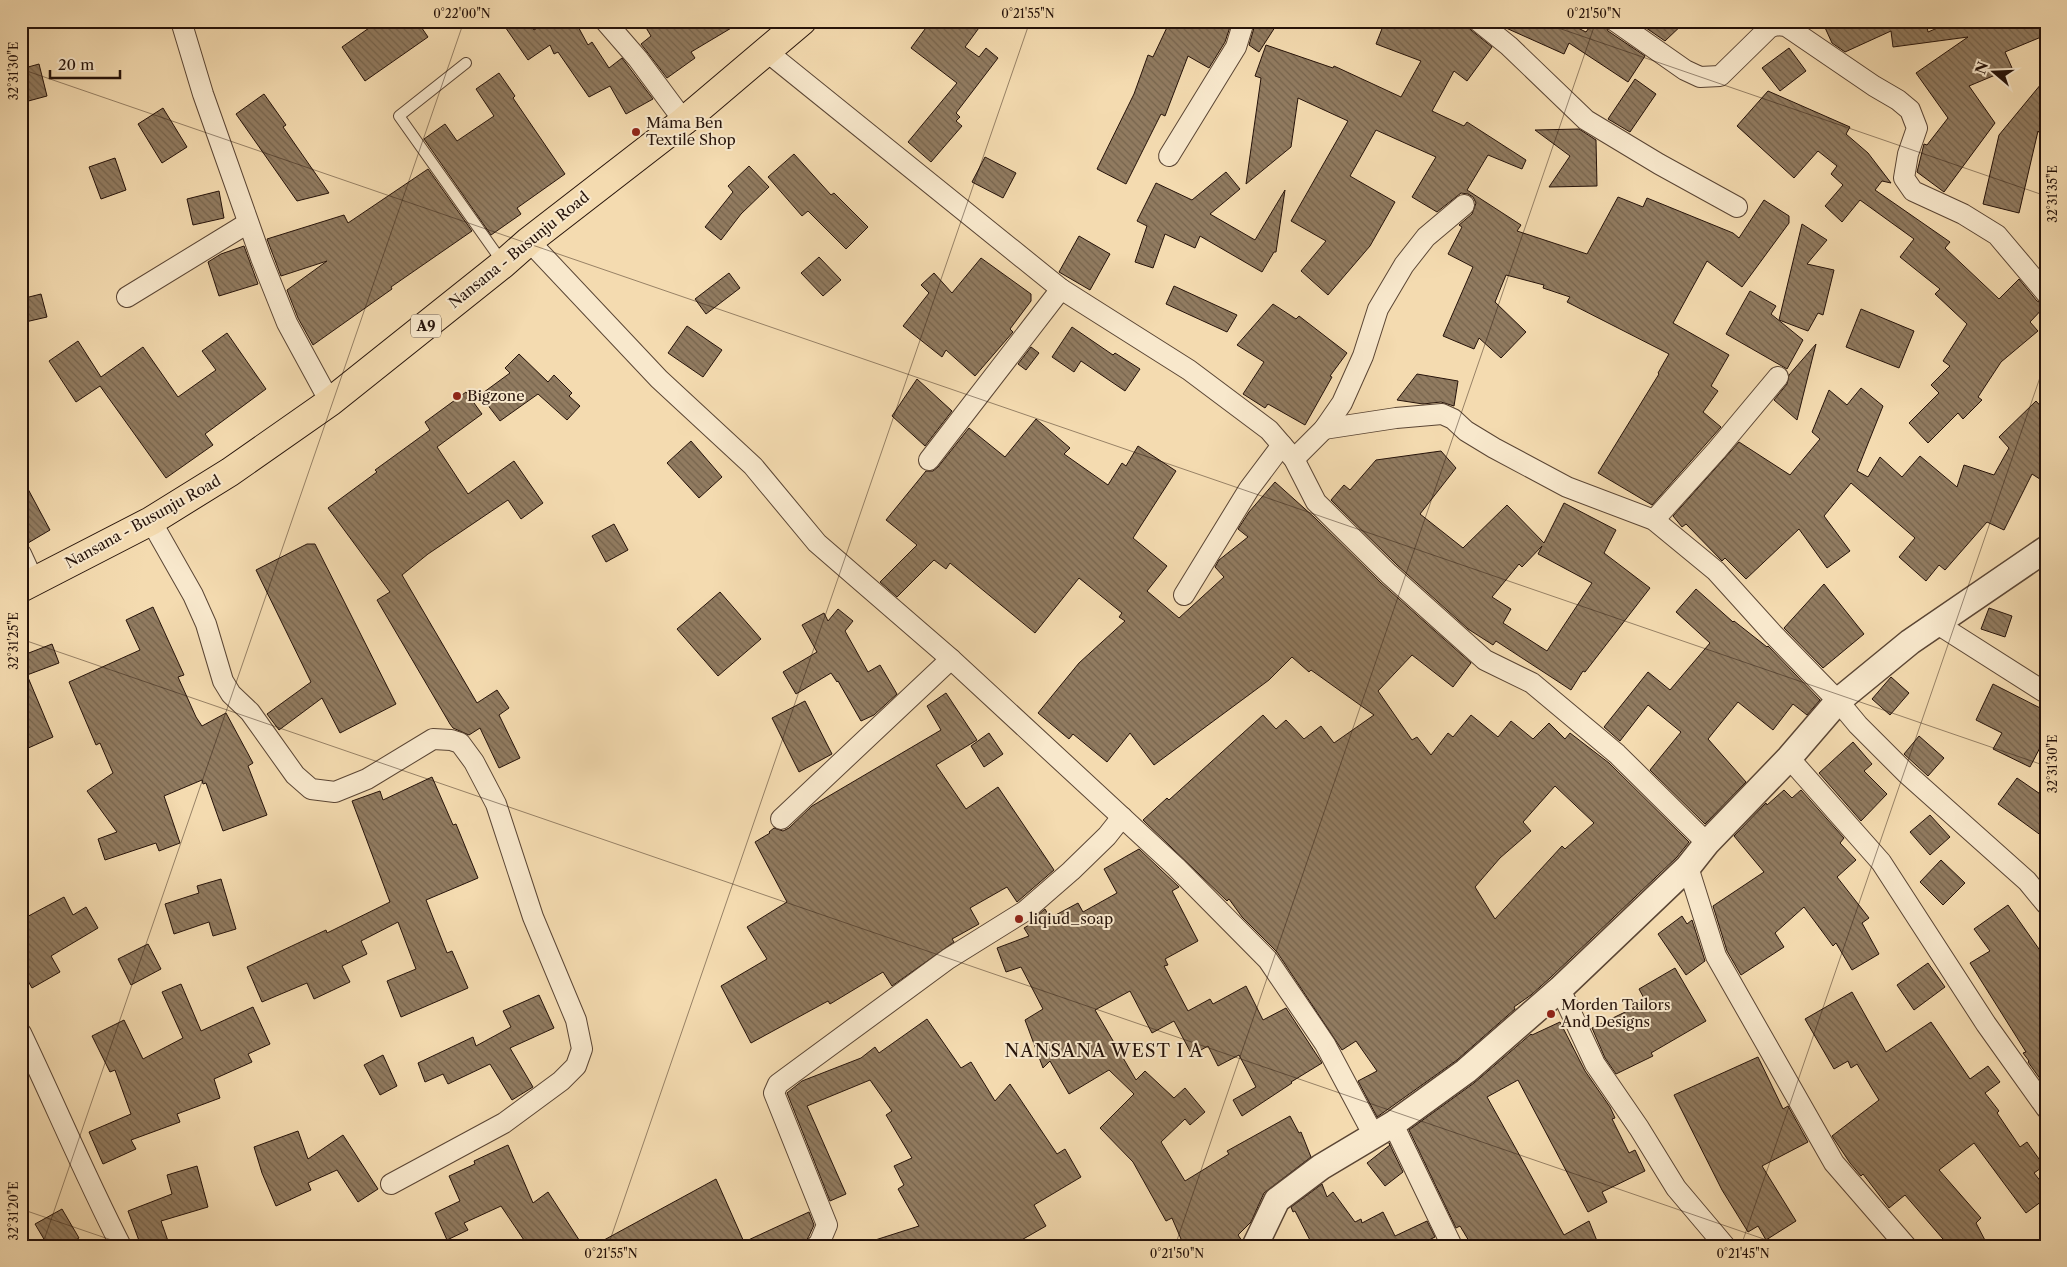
<svg xmlns="http://www.w3.org/2000/svg" width="2067" height="1267" font-family="'Libre Caslon Text',serif">
  <defs>
    <pattern id="building-back-hatch" width="6" height="6" patternUnits="userSpaceOnUse" patternTransform="scale(1.25)"><rect width="6" height="6" fill="#917b60"/><path d="M-1 5l2 2M0 0l6 6M5-1l2 2" fill="none" stroke="#76644d"/></pattern>
  </defs>
  <rect width="100%" height="100%" fill="#f4dbb0"/>
  <filter id="stains"><feTurbulence type="fractalNoise" baseFrequency=".004" numOctaves="4"/><feColorMatrix values="0 0 0 0 .2 0 0 0 0 .09 0 0 0 0 .02 0 0 0 .5 -.17"/></filter>
  <radialGradient id="worn" r=".72"><stop offset=".6" stop-color="#630" stop-opacity="0"/><stop offset="1" stop-color="#630" stop-opacity=".3"/></radialGradient>
  <g fill="url(#building-back-hatch)" stroke="#26130a" fill-rule="evenodd">
    <polygon points="379,21 417,21 428,37 365,81 342,47"/>
    <polygon points="501,21 528,21 534,30 549,21 575,21 588,45 592,42 609,68 622,58 653,99 626,114 610,86 589,97 558,52 554,54 550,45 528,60"/>
    <polygon points="642,21 743,21 691,52 695,58 667,78 641,44 651,36"/>
    <polygon points="931,21 984,21 965,47 979,57 986,48 998,58 956,113 960,117 956,121 962,126 931,162 908,142 957,83 911,48"/>
    <polygon points="1170,21 1232,21 1225,42 1209,68 1188,56 1165,116 1161,114 1126,184 1097,169 1134,94 1148,55 1153,57"/>
    <polygon points="1256,21 1279,21 1259,52 1249,45"/>
    <polygon points="1385,21 1466,21 1471,30 1492,47 1467,81 1454,71 1432,111 1464,126 1467,122 1526,160 1522,169 1488,155 1467,190 1521,225 1517,231 1587,254 1618,197 1643,207 1647,198 1733,233 1739,238 1764,200 1789,216 1789,223 1742,287 1707,261 1673,323 1729,355 1711,386 1718,391 1703,412 1721,427 1652,505 1598,473 1659,374 1658,373 1669,354 1567,302 1570,297 1543,288 1544,285 1506,275 1495,302 1526,332 1501,358 1479,338 1474,349 1443,336 1473,267 1448,254 1462,227 1459,225 1472,214 1476,203 1473,197 1468,194 1461,193 1437,212 1412,197 1436,157 1376,130 1350,176 1395,202 1370,246 1328,295 1301,271 1326,241 1291,221 1348,121 1298,98 1291,147 1246,184 1261,78 1255,76 1266,45 1333,68 1334,66 1401,97 1421,61 1376,44"/>
    <polygon points="1497,21 1564,21 1586,32 1594,21 1603,21 1608,31 1645,56 1628,82 1569,43 1564,54 1506,28"/>
    <polygon points="1636,21 1686,21 1665,41"/>
    <polygon points="1822,21 1926,21 1928,32 1954,21 2046,21 2046,35 2005,52 2012,68 1969,86 1995,123 1944,192 1917,172 1924,144 1927,145 1948,118 1916,73 1968,37 1893,47 1891,31 1845,52 1832,43"/>
    <polygon points="1789,48 1806,71 1780,91 1762,68"/>
    <polygon points="39,64 47,96 21,103 21,69"/>
    <polygon points="499,73 515,96 513,98 565,174 517,208 521,214 491,235 424,139 445,124 457,141 494,116 476,89"/>
    <polygon points="2046,78 2046,141 2038,131 2019,213 1983,204 1999,135"/>
    <polygon points="1635,79 1656,94 1630,132 1608,119"/>
    <polygon points="1768,91 1850,127 1846,134 1868,153 1891,183 1882,181 1875,190 1950,242 1945,248 1999,299 2019,279 2037,301 2046,305 2030,322 2038,331 2001,362 1978,397 1982,400 1963,419 1958,413 1928,443 1909,423 1939,393 1931,385 1950,366 1943,361 1967,324 1935,294 1940,289 1900,257 1914,239 1860,200 1842,222 1825,206 1843,185 1831,174 1837,166 1818,151 1794,178 1737,126"/>
    <polygon points="264,94 286,125 283,127 329,193 297,201 236,114"/>
    <polygon points="163,108 187,147 162,163 138,124"/>
    <polygon points="1579,129 1596,140 1597,186 1549,187 1570,156 1535,130"/>
    <polygon points="794,154 831,195 834,193 868,227 846,249 808,211 802,216 768,177"/>
    <polygon points="985,157 1016,173 1003,198 972,182"/>
    <polygon points="115,158 126,190 101,199 89,167"/>
    <polygon points="749,166 769,187 741,214 721,240 705,227 733,192 728,186"/>
    <polygon points="428,169 472,231 391,287 392,289 313,345 298,318 287,290 327,261 281,276 267,239 344,215 348,223"/>
    <polygon points="1226,172 1240,189 1210,214 1255,240 1285,190 1276,252 1274,252 1262,272 1200,236 1195,248 1165,234 1153,268 1135,262 1147,226 1137,221 1156,183 1192,200"/>
    <polygon points="219,191 224,218 193,225 187,199"/>
    <polygon points="1802,224 1827,240 1807,264 1834,270 1823,315 1818,313 1808,331 1779,320"/>
    <polygon points="1079,236 1110,254 1090,290 1059,272"/>
    <polygon points="244,246 258,284 219,296 208,262 221,254"/>
    <polygon points="819,257 841,280 823,296 801,273"/>
    <polygon points="981,258 1031,294 1031,301 1010,329 1013,332 975,376 946,350 942,357 903,326 929,293 921,285 934,273 952,293"/>
    <polygon points="729,273 740,288 706,314 695,299"/>
    <polygon points="1174,286 1237,315 1227,332 1166,304"/>
    <polygon points="1750,291 1776,306 1771,314 1803,340 1787,369 1726,334"/>
    <polygon points="41,294 47,317 21,323 21,299"/>
    <polygon points="1273,304 1296,319 1299,316 1347,353 1330,376 1332,377 1305,425 1268,404 1265,408 1243,394 1264,362 1237,345"/>
    <polygon points="1861,309 1914,331 1899,368 1846,347"/>
    <polygon points="687,326 722,350 703,377 668,353"/>
    <polygon points="1072,327 1113,355 1115,353 1140,369 1125,391 1081,361 1074,372 1052,357"/>
    <polygon points="227,333 266,389 205,434 213,445 166,478 100,386 76,402 49,361 78,341 101,377 143,347 178,397 216,370 202,351"/>
    <polygon points="1816,344 1797,420 1774,400 1787,384 1789,375"/>
    <polygon points="1031,347 1039,353 1026,370 1018,364"/>
    <polygon points="519,354 548,382 554,375 572,393 569,396 580,406 567,420 538,394 500,421 480,395 510,373 505,368"/>
    <polygon points="1417,374 1458,381 1454,406 1441,402 1423,404 1397,400"/>
    <polygon points="917,379 952,411 925,446 892,416"/>
    <polygon points="1861,388 1883,406 1857,471 1868,477 1880,457 1902,477 1920,456 1957,487 1964,465 1994,475 2009,448 1999,437 2036,401 2046,412 2046,483 2032,474 2004,530 1987,522 1945,570 1939,565 1926,581 1899,557 1915,538 1851,483 1824,516 1850,551 1827,568 1799,529 1746,579 1725,558 1722,561 1686,524 1682,527 1673,516 1739,442 1790,475 1820,439 1812,432 1829,390 1847,405"/>
    <polygon points="466,392 482,414 437,447 468,494 514,461 543,503 521,519 508,500 428,554 402,575 477,703 497,690 509,708 499,715 520,758 499,768 480,728 469,735 453,728 450,724 377,600 390,592 328,508 377,472 375,470 430,430 425,422"/>
    <path d="M1036,419l34,29 -6,6 44,31 14,-22 4,3 12,-20 38,25 -43,67 34,28 -20,25 32,27 45,-41 -9,-10 4,-7 29,-23 -10,-8 11,-17 26,-30 39,35 67,66 90,80 -18,24 -41,-32 -34,36 34,49 5,-3 14,18 17,-22 5,4 18,-22 27,22 13,-16 22,18 16,-16 16,16 5,-6 39,30 80,79 -12,15 -127,121 -19,17 -17,12 1,2 -58,51 -80,57 -19,-36 19,-10 -21,-30 -14,9 -65,-98 -35,-35 -13,-18 -2,2 -84,-81 24,-22 2,2 94,-85 13,14 10,-9 18,19 17,-13 13,17 40,-28 -63,-45 -2,2 -17,-15 -23,23 -115,85 -24,-32 -23,29 -34,-28 -4,5 -31,-26 41,-50 46,-42 -6,-4 3,-4 -43,-35 -44,55 -85,-70 -4,6 -12,-9 -37,37 -17,-15 37,-37 -31,-25 40,-49h7l5,-4 31,-39 36,29zM1555,786l39,37 -29,26 -3,-3 -67,73 -20,-32 25,-29 31,-27 -8,-9z"/>
    <polygon points="691,441 722,477 699,498 667,463"/>
    <path d="M1441,451l15,17 -36,46 43,34 44,-43 37,38 20,-40 52,27 -12,23 46,35 -65,84 -2,-1 -12,19 -75,-49 -3,4 -25,-16 -71,-64 -66,-65 13,-15 6,5 26,-30zM1542,546l-4,8 54,29 -45,68 -44,-28 8,-14 -19,-12 27,-33 3,3z"/>
    <polygon points="21,476 50,530 28,543 21,531"/>
    <polygon points="614,524 628,550 606,562 592,536"/>
    <polygon points="307,544 315,544 396,704 340,733 322,698 279,730 267,714 311,682 256,570"/>
    <polygon points="1824,584 1864,634 1823,668 1784,628"/>
    <polygon points="1696,589 1733,622 1734,621 1767,647 1768,646 1820,700 1807,715 1793,704 1773,730 1738,702 1708,739 1746,782 1705,824 1650,770 1681,732 1648,705 1620,741 1604,727 1648,672 1670,690 1710,643 1676,612"/>
    <polygon points="720,592 761,639 718,676 677,629"/>
    <polygon points="153,607 184,675 178,677 196,717 202,726 226,713 253,763 248,766 267,815 223,831 206,783 203,784 202,780 164,796 180,843 159,851 156,843 105,860 98,839 117,832 87,791 113,773 100,743 96,745 69,682 140,650 126,620"/>
    <polygon points="1989,608 2012,616 2005,637 1981,629"/>
    <polygon points="838,609 853,621 845,631 868,672 880,665 897,694 874,715 861,721 838,681 837,682 831,673 796,694 783,672 817,652 802,625 824,613 828,621"/>
    <polygon points="52,644 59,663 27,675 53,737 26,749 21,738 21,656"/>
    <polygon points="1891,677 1909,693 1890,715 1872,699"/>
    <polygon points="1993,684 2046,711 2046,736 2030,767 1993,749 2002,733 1976,720"/>
    <polygon points="946,693 977,740 936,765 966,809 998,787 1054,870 1017,902 1007,887 970,908 979,924 952,939 954,942 892,986 883,972 830,1004 828,1001 751,1043 721,986 767,959 747,927 787,902 755,842 770,833 769,832 774,828 783,831 789,828 812,806 941,730 927,706"/>
    <polygon points="805,701 832,754 799,772 772,718"/>
    <polygon points="989,733 1003,754 984,767 971,746"/>
    <polygon points="1919,736 1944,758 1928,776 1904,754"/>
    <polygon points="1853,742 1872,764 1864,771 1887,794 1861,821 1819,773"/>
    <polygon points="432,777 453,825 456,824 478,878 426,900 447,953 452,951 468,988 401,1017 387,981 416,969 398,922 361,941 367,954 342,966 350,982 314,999 307,983 262,1002 247,967 326,930 327,933 390,902 352,801 380,791 383,800"/>
    <polygon points="2017,778 2046,798 2046,839 1998,804"/>
    <polygon points="1784,790 1792,798 1801,790 1844,838 1840,843 1856,860 1837,877 1869,918 1862,923 1879,954 1852,970 1836,943 1833,946 1804,907 1775,933 1784,947 1741,975 1727,951 1713,906 1764,872 1734,836 1766,803 1767,805"/>
    <polygon points="1930,815 1950,837 1930,855 1910,832"/>
    <polygon points="1139,849 1179,887 1172,891 1198,941 1165,959 1168,965 1164,966 1188,1011 1210,999 1213,1004 1246,986 1263,1020 1286,1008 1322,1063 1291,1082 1292,1083 1242,1116 1233,1100 1256,1087 1239,1055 1218,1066 1208,1046 1192,1055 1174,1021 1152,1033 1130,991 1095,1010 1136,1080 1145,1071 1174,1098 1185,1088 1205,1112 1190,1125 1185,1119 1161,1142 1185,1181 1229,1154 1227,1151 1290,1116 1299,1133 1301,1132 1311,1157 1264,1193 1251,1222 1238,1235 1242,1241 1241,1246 1184,1246 1172,1218 1166,1221 1133,1162 1100,1128 1134,1094 1109,1070 1069,1094 1050,1061 1043,1068 1025,1020 1043,1009 1021,967 1006,972 997,948 1029,936 1024,928 1031,924 1030,922 1045,909 1050,918 1078,903 1083,912 1117,893 1104,869"/>
    <polygon points="1941,860 1965,883 1943,905 1920,882"/>
    <polygon points="221,879 236,929 213,936 209,922 174,934 165,904 199,893 197,886"/>
    <polygon points="64,897 73,915 86,907 98,928 51,956 60,972 32,988 21,969 21,945 27,942 21,930 21,920"/>
    <polygon points="2008,905 2046,959 2046,1087 2028,1062 2029,1061 2023,1053 2026,1052 1970,963 1990,951 1974,929"/>
    <polygon points="1682,916 1687,924 1692,920 1705,961 1686,975 1658,934"/>
    <polygon points="148,944 161,969 131,985 118,959"/>
    <polygon points="1928,963 1945,987 1914,1010 1897,985"/>
    <polygon points="1675,968 1706,1021 1651,1053 1653,1056 1616,1074 1605,1058 1592,1028 1646,1002 1639,989"/>
    <polygon points="181,984 201,1031 253,1007 270,1044 248,1054 252,1062 214,1079 220,1098 177,1114 180,1122 131,1140 136,1149 103,1164 89,1132 131,1114 115,1070 110,1072 92,1036 124,1020 143,1059 183,1038 162,992"/>
    <polygon points="1852,992 1886,1052 1931,1022 1970,1079 1988,1066 2000,1082 1985,1093 1999,1111 1997,1113 2020,1147 2027,1142 2044,1166 2034,1173 2046,1188 2046,1198 2026,1213 1974,1143 1939,1170 1981,1218 1976,1223 1988,1246 1949,1246 1905,1195 1889,1208 1863,1174 1861,1176 1850,1163 1832,1136 1879,1100 1857,1064 1851,1068 1848,1061 1834,1069 1805,1019"/>
    <polygon points="539,995 554,1028 510,1048 533,1087 512,1100 490,1064 448,1084 443,1074 425,1082 418,1063 473,1037 476,1046 511,1027 503,1011"/>
    <polygon points="927,1019 961,1068 971,1062 995,1101 1010,1084 1057,1154 1065,1149 1081,1177 1034,1205 1046,1226 1011,1246 870,1246 869,1242 919,1226 898,1189 904,1185 894,1166 912,1158 886,1115 892,1111 870,1080 807,1106 846,1194 830,1201 787,1093 802,1081 861,1058 875,1047 879,1053"/>
    <polygon points="1560,1022 1585,1071 1610,1107 1615,1118 1612,1119 1629,1153 1635,1150 1645,1171 1602,1192 1607,1202 1588,1212 1518,1080 1487,1097 1564,1235 1589,1221 1599,1246 1472,1246 1460,1226 1456,1228 1409,1130 1474,1083 1531,1034 1532,1035"/>
    <polygon points="383,1055 397,1086 380,1095 364,1065"/>
    <polygon points="1758,1057 1783,1109 1788,1106 1808,1142 1762,1166 1796,1221 1766,1240 1758,1226 1748,1232 1722,1190 1674,1095"/>
    <polygon points="298,1131 308,1159 343,1135 378,1189 358,1202 337,1170 308,1183 311,1190 276,1206 262,1173 254,1147"/>
    <polygon points="1389,1143 1403,1172 1385,1186 1367,1163 1390,1145"/>
    <polygon points="508,1145 533,1203 548,1192 583,1246 528,1246 501,1206 464,1223 468,1230 447,1240 435,1213 460,1201 449,1176 475,1164 474,1161"/>
    <polygon points="197,1166 208,1207 161,1221 168,1241 157,1246 141,1246 128,1211 172,1194 167,1175"/>
    <polygon points="716,1179 744,1242 809,1212 814,1225 809,1236 805,1243 798,1246 593,1246"/>
    <polygon points="1322,1184 1327,1197 1333,1192 1355,1222 1361,1219 1362,1223 1383,1212 1395,1236 1427,1221 1435,1237 1417,1246 1313,1246 1295,1211 1293,1212 1291,1207"/>
    <polygon points="62,1209 79,1238 66,1246 48,1246 35,1224"/>
  </g>
  <g fill="none" stroke-linecap="round" stroke-linejoin="round">
    <g stroke="#5a4534" stroke-width="12">
      <polyline id="service" points="466,63 399,116 503,263"/>
    </g>
    <g stroke="#5a4534" stroke-width="22">
      <g id="minor">
        <polyline points="181,21 203,94 261,258 287,323 330,402"/>
        <polyline points="605,21 638,59 684,121"/>
        <polyline points="1478,21 1509,46 1586,120 1659,164 1737,207"/>
        <polyline points="1615,21 1685,70 1700,77 1720,76 1769,28 1776,25 1786,26 1874,86 1898,100 1910,110 1917,128 1908,154 1904,178 1913,191 1963,214 1997,235 2046,293"/>
        <polyline points="766,51 1061,289 1189,370 1269,430 1294,459 1316,502 1389,574 1485,660 1532,683 1617,754 1707,843"/>
        <polyline points="1169,156 1236,47 1244,21"/>
        <polyline points="529,241 659,379 753,466 817,543 951,659 1176,867 1268,960 1325,1044 1373,1134"/>
        <polyline points="127,297 248,223"/>
        <polyline points="1324,429 1396,418 1442,414 1453,419 1466,431 1494,448 1567,487 1654,520 1716,571 1773,634 1838,701 1858,725 1906,773 2027,881 2046,904"/>
        <polyline points="1294,459 1324,429 1342,403 1363,356 1378,309 1404,265 1426,237 1464,205"/>
        <polyline points="929,460 1061,289"/>
        <polyline points="1654,520 1717,450 1778,377"/>
        <polyline points="151,521 193,595 206,624 223,681 231,694 250,712 295,775 311,789 335,792 367,779 433,739 451,740 460,743 474,762 496,804 533,917 576,1020 582,1049 576,1066 561,1081 504,1123 391,1184"/>
        <polyline points="21,554 34,582"/>
        <polyline points="1184,595 1249,489 1282,445"/>
        <polyline points="1936,623 2046,693"/>
        <polyline points="1789,758 1881,862 1986,1024 2046,1108"/>
        <polyline points="781,819 951,659"/>
        <polyline points="1688,867 1716,956 1834,1163 1906,1246"/>
        <polyline points="1560,989 1595,1064 1639,1128 1676,1188 1725,1246"/>
        <path d="M21,1033c34,71 64,143 100,213"/>
        <polyline points="1393,1124 1452,1246"/>
        <polyline points="816,1246 819,1244 827,1225 774,1093 778,1084 948,959 1025,911 1071,871 1107,836 1122,817"/>
      </g>
    </g>
    <g stroke="#5a4534" stroke-width="28">
      <polyline id="tertiary" points="1255,1246 1277,1200 1321,1167 1393,1124 1466,1071 1560,989 1688,867 1707,843 1789,758 1838,701 1910,642 2046,549"/>
    </g>
    <g stroke="#26130a" stroke-width="30">
      <polyline id="primary" points="21,588 151,521 230,472 330,402 503,264 529,241 684,121 802,21"/>
    </g>
    <use href="#service" stroke="#f8e8cc" stroke-width="10"/>
    <use href="#minor" stroke="#f8e8cc" stroke-width="20"/>
    <use href="#tertiary" stroke="#f8e8cc" stroke-width="25"/>
    <use href="#primary" stroke="#f4dbb0" stroke-width="28"/>
  </g>
  <path fill="none" stroke="#26130a" stroke-width="1" stroke-opacity="0.45" d="M1538,21l508,175M21,69l2025,697M21,639l1763,607M21,1209l108,37M42,1246l422,-1225M608,1246l422,-1225M1175,1246l421,-1225M1741,1246l305,-886"/>
  <g fill="#8f2418" stroke="#f8e8cc" stroke-width="2">
    <circle cx="636" cy="132" r="5"/>
    <circle cx="457" cy="396" r="5"/>
    <circle cx="1019" cy="919" r="5"/>
    <circle cx="1551" cy="1014" r="5"/>
  </g>
  <g text-anchor="middle" stroke-width="4" stroke-linejoin="round" paint-order="stroke">
    <rect fill="#f8e8cc" stroke="#655344" stroke-width="1" x="411" y="314.5" width="30" height="23" rx="4"/>
    <g font-size="14" font-weight="bold" fill="#26130a">
      <text x="426" y="331">A9</text>
    </g>
    <g font-size="15" fill="#26130a" stroke="#f8e8cc" text-anchor="start">
      <text x="646" y="128">Mama Ben<tspan x="646" dy="17">Textile Shop</tspan></text>
      <text x="467" y="401">Bigzone</text>
      <text x="1029" y="924">liqiud_soap</text>
      <text x="1561" y="1010">Morden Tailors<tspan x="1561" dy="17">And Designs</tspan></text>
    </g>
    <g font-size="15" fill="#26130a" stroke="#f8e8cc">
      <text transform="translate(519 250) rotate(-39)" y="5">Nansana - Busunju Road</text>
      <text transform="translate(143 522) rotate(-29)" y="5">Nansana - Busunju Road</text>
    </g>
    <g font-size="18" letter-spacing="1" fill="#26130a" stroke="#f8e8cc">
      <text x="1104" y="1057">NANSANA WEST I A</text>
    </g>
  </g>
  <rect width="2067" height="1267" fill="none" stroke="#f4dbb0" stroke-width="55"/>
  <g transform="translate(1994 72) rotate(289)" stroke="#f8e8cc" stroke-width="4" paint-order="stroke">
  <path d="M0-4L9 19L0 12L-9 19Z" fill="#26130a"/>
  <text y="-8" font-size="14" font-weight="bold" text-anchor="middle" fill="#26130a">N</text>
  </g>
  <path d="M50 70v8h70v-8" fill="none" stroke="#26130a" stroke-width="2.5"/>
  <text x="58" y="70" font-size="15" fill="#26130a" stroke="#f8e8cc" stroke-width="4" paint-order="stroke">20 m</text>
  <rect x="28" y="28" width="2012" height="1212" fill="none" stroke="#26130a" stroke-width="2"/>
  <g font-size="12" text-anchor="middle" fill="#26130a">
    <text x="462" y="18">0°22'00"N</text>
    <text x="1028" y="18">0°21'55"N</text>
    <text x="1594" y="18">0°21'50"N</text>
    <text transform="translate(14 71) rotate(-90)" y="4">32°31'30"E</text>
    <text transform="translate(2053 194) rotate(-90)" y="4">32°31'35"E</text>
    <text transform="translate(14 641) rotate(-90)" y="4">32°31'25"E</text>
    <text transform="translate(2053 764) rotate(-90)" y="4">32°31'30"E</text>
    <text transform="translate(14 1211) rotate(-90)" y="4">32°31'20"E</text>
    <text x="611" y="1258">0°21'55"N</text>
    <text x="1177" y="1258">0°21'50"N</text>
    <text x="1743" y="1258">0°21'45"N</text>
  </g>
  <rect width="100%" height="100%" filter="url(#stains)"/>
  <rect width="100%" height="100%" fill="url(#worn)"/>
</svg>
